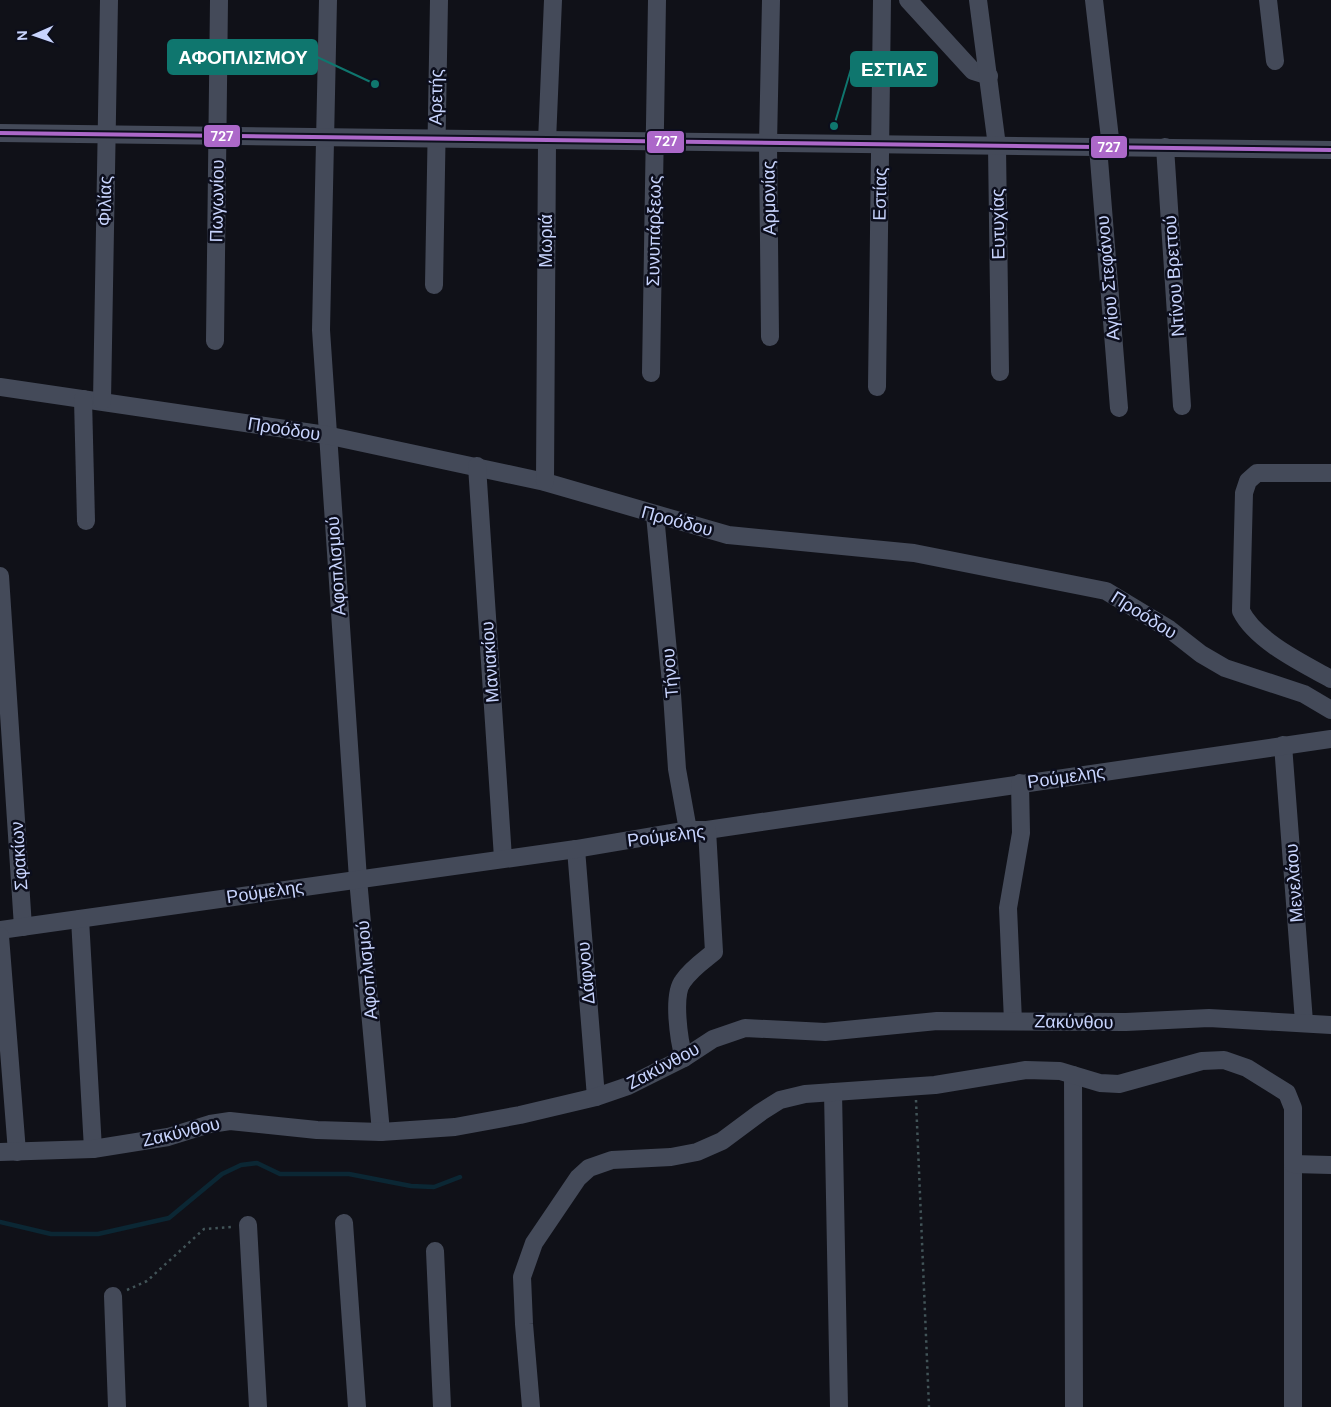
<svg xmlns="http://www.w3.org/2000/svg" width="1331" height="1407" font-family="'DM Sans',sans-serif">
  <rect width="100%" height="100%" fill="#101118"/>
  <g fill="none" stroke-linecap="round" stroke-linejoin="round">
    <polyline stroke="#0b2734" stroke-width="4.5" points="0,1222 51,1234 98,1234 169,1218 222,1174 241,1165 257,1163 280,1174 349,1174 411,1186 434,1187 460,1177"/>
    <g stroke="#425458" stroke-width="2.5" stroke-dasharray="2.5 4" stroke-linecap="butt">
      <polyline points="916,1100 929,1407"/>
      <polyline points="127,1290 147,1281 204,1229 232,1227"/>
    </g>
    <g stroke="#444a59" stroke-width="18">
      <polyline points="328,0 321,330 358,879 381,1132"/>
      <polyline points="908,0 973,71 989,76"/>
      <polyline points="978,0 997,146 1000,372"/>
      <polyline points="1094,0 1111,147"/>
      <polyline points="1268,0 1275,61"/>
      <polyline points="0,133 1331,150"/>
      <polyline points="1098,147 1119,408"/>
      <polyline points="1165,147 1182,406"/>
      <polyline points="434,285 439,0"/>
      <polyline points="770,337 768,144 771,0"/>
      <polyline points="215,341 219,0"/>
      <polyline points="651,373 657,0"/>
      <polyline points="0,387 326,435 545,482 728,535 914,553 1106,591 1169,629 1201,654 1225,668 1304,694 1331,710"/>
      <polyline points="877,387 882,0"/>
      <polyline points="83,399 86,521"/>
      <polyline points="102,401 109,0"/>
      <polyline points="477,466 503,858"/>
      <path d="M1331,473h-74l-9,8 -4,12 -3,118c15,30 61,52 90,68"/>
      <polyline points="545,482 547,141 553,0"/>
      <polyline points="655,515 672,694 677,769 688,830"/>
      <polyline points="0,576 23,927"/>
      <polyline points="1283,745 1304,1022"/>
      <polyline points="576,849 596,1097"/>
      <polyline points="80,919 93,1149"/>
      <polyline points="0,930 576,849 688,830 707,830 1331,739"/>
      <polyline points="0,936 17,1152"/>
      <polyline points="1013,1021 1008,908 1021,833 1020,783"/>
      <path d="M684,1058c-5,-17 -12,-63 -1,-77 8,-12 20,-20 31,-29l-7,-122"/>
      <polyline points="1073,1075 1074,1407"/>
      <polyline points="833,1092 839,1407"/>
      <polyline points="0,1152 93,1149 168,1137 210,1124 230,1121 317,1130 381,1132 455,1127 520,1115 596,1097 628,1086 684,1058 713,1039 745,1028 825,1032 937,1021 1126,1022 1209,1018 1331,1025"/>
      <polyline points="1293,1164 1293,1407"/>
      <polyline points="344,1223 357,1407"/>
      <polyline points="248,1225 258,1407"/>
      <polyline points="435,1251 442,1407"/>
      <polyline points="113,1296 117,1407"/>
      <polyline points="531,1407 524,1324 522,1277 534,1243 578,1178 589,1168 612,1160 671,1157 697,1152 722,1141 761,1112 780,1100 805,1094 935,1085 1026,1070 1060,1071 1100,1083 1119,1084 1202,1061 1224,1060 1247,1068 1287,1093 1293,1108 1293,1164 1331,1165"/>
    </g>
    <g stroke="#0c0e1c" stroke-width="8">
      <polyline id="bus-1" points="0,133 1331,150"/>
    </g>
    <use href="#bus-1" stroke="#ac68c9" stroke-width="4"/>
  </g>
  <g text-anchor="middle" stroke-width="5" stroke-linejoin="round" paint-order="stroke">
    <g font-size="18" fill="#c8d4fd" stroke="#0c0e1c">
      <text transform="translate(436 97) rotate(-89)" y="6">Αρετής</text>
      <text transform="translate(880 194) rotate(-89)" y="6">Εστίας</text>
      <text transform="translate(769 198) rotate(-91)" y="6">Αρμονίας</text>
      <text transform="translate(105 201) rotate(-89)" y="6">Φιλίας</text>
      <text transform="translate(217 201) rotate(-89)" y="6">Πωγωνίου</text>
      <text transform="translate(998 224) rotate(-91)" y="6">Ευτυχίας</text>
      <text transform="translate(654 231) rotate(-89)" y="6">Συνυπάρξεως</text>
      <text transform="translate(546 241) rotate(-90)" y="6">Μωριά</text>
      <text transform="translate(1174 276) rotate(-94)" y="6">Ντίνου Βρεττού</text>
      <text transform="translate(1108 278) rotate(-95)" y="6">Αγίου Στεφάνου</text>
      <text transform="translate(284 429) rotate(9)" y="6">Προόδου</text>
      <text transform="translate(677 521) rotate(15)" y="6">Προόδου</text>
      <text transform="translate(336 566) rotate(-94)" y="6">Αφοπλισμού</text>
      <text transform="translate(1144 615) rotate(32)" y="6">Προόδου</text>
      <text transform="translate(490 662) rotate(-94)" y="6">Μανιακίου</text>
      <text transform="translate(670 673) rotate(-95)" y="6">Τήνου</text>
      <text transform="translate(1066 777) rotate(-8)" y="6">Ρούμελης</text>
      <text transform="translate(666 836) rotate(-7)" y="6">Ρούμελης</text>
      <text transform="translate(19 856) rotate(-94)" y="6">Σφακίων</text>
      <text transform="translate(1294 883) rotate(-94)" y="6">Μενελάου</text>
      <text transform="translate(265 892) rotate(-8)" y="6">Ρούμελης</text>
      <text transform="translate(367 970) rotate(-95)" y="6">Αφοπλισμού</text>
      <text transform="translate(586 973) rotate(-95)" y="6">Δάφνου</text>
      <text transform="translate(1074 1022) rotate(1)" y="6">Ζακύνθου</text>
      <text transform="translate(663 1066) rotate(-28)" y="6">Ζακύνθου</text>
      <text transform="translate(181 1132) rotate(-13)" y="6">Ζακύνθου</text>
    </g>
  </g>
  <path fill="none" stroke="#0f766e" stroke-width="2" d="M375 84L317 57M834 126L851 69"/>
  <g fill="#0f766e" stroke="#0c0e1c" stroke-width="2">
    <circle cx="375" cy="84" r="5"/>
    <circle cx="834" cy="126" r="5"/>
  </g>
  <g fill="#0f766e" stroke="#0f766e" stroke-width="2">
    <rect x="168" y="40" width="149" height="34" rx="5"/>
    <rect x="851" y="52" width="86" height="34" rx="5"/>
  </g>
  <g font-size="19" text-anchor="middle" font-weight="bold" fill="#fff">
    <text x="243" y="64">ΑΦΟΠΛΙΣΜΟΥ</text>
    <text x="894" y="76">ΕΣΤΙΑΣ</text>
  </g>
  <g stroke="#0c0e1c" stroke-width="2">
    <rect x="203" y="124" width="38" height="24" rx="5" fill="#ac68c9"/>
    <rect x="646" y="130" width="39" height="24" rx="5" fill="#ac68c9"/>
    <rect x="1090" y="135" width="38" height="24" rx="5" fill="#ac68c9"/>
  </g>
  <g font-size="14" text-anchor="middle" font-weight="bold" fill="#fff">
    <text x="222" y="141">727</text>
    <text x="666" y="146">727</text>
    <text x="1109" y="152">727</text>
  </g>
  <g transform="translate(35 35) rotate(268)" stroke="#0c0e1c" stroke-width="4" paint-order="stroke">
  <path d="M0-4L9 19L0 12L-9 19Z" fill="#c8d4fd"/>
  <text y="-8" font-size="14" font-weight="bold" text-anchor="middle" fill="#c8d4fd">N</text>
  </g>
</svg>
